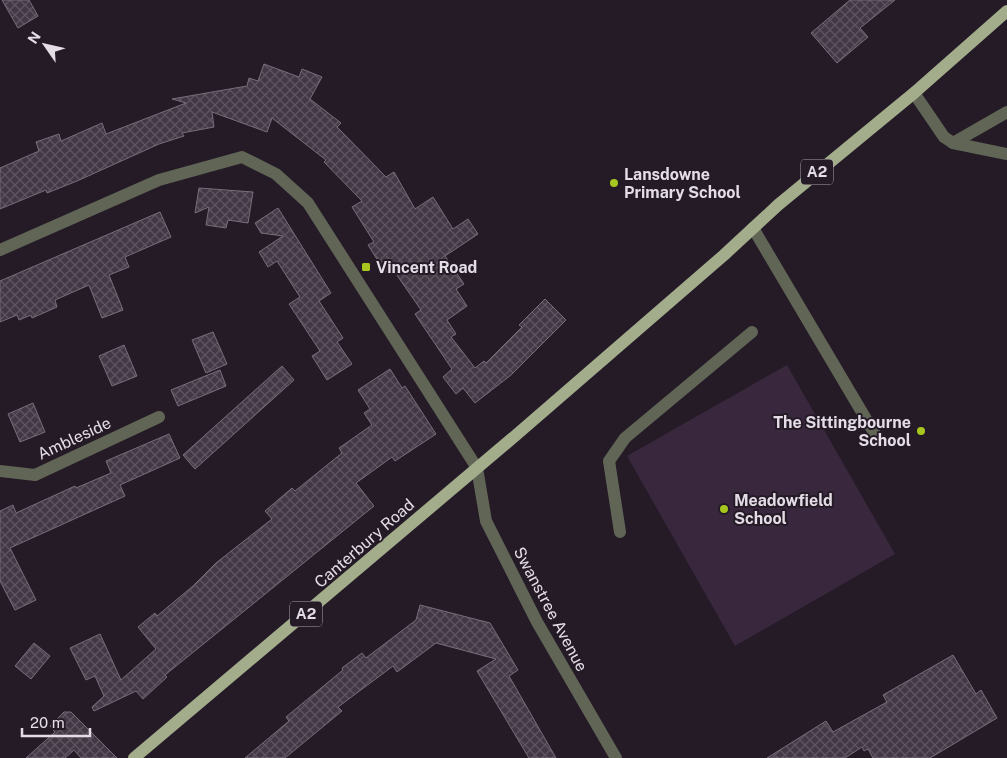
<svg xmlns="http://www.w3.org/2000/svg" width="1007" height="758" font-family="'Public Sans',sans-serif">
  <defs>
    <pattern id="building-cross-hatch" width="8" height="8" patternUnits="userSpaceOnUse" patternTransform="scale(1.25)"><rect width="8" height="8" fill="#433946"/><path d="M0 0l8 8M0 8l8-8" fill="none" stroke="#5e5561"/></pattern>
  </defs>
  <rect width="100%" height="100%" fill="#241b27"/>
  <polygon fill="#38273d" points="787,365 895,554 735,646 627,456"/>
  <g fill="url(#building-cross-hatch)" stroke="#786d7c">
    <polygon points="2,0 29,0 38,16 18,28"/>
    <polygon points="850,0 895,0 860,28 868,37 837,63 811,33"/>
    <polygon points="264,64 299,77 302,69 322,77 310,99 341,123 337,127 386,177 394,172 415,209 433,197 453,229 468,219 478,234 445,256 464,284 456,289 467,306 447,320 456,334 451,337 475,368 484,361 486,363 522,327 519,325 545,299 566,320 511,375 475,403 463,388 456,394 443,377 452,369 415,314 421,310 392,268 385,272 368,245 374,242 352,207 362,201 324,162 326,160 272,118 267,132 212,112 214,127 182,133 184,136 159,144 77,181 47,193 46,190 0,209 0,168 39,151 36,142 59,134 61,141 102,123 106,134 186,103 172,99 247,86 249,78 258,81"/>
    <polygon points="199,188 253,192 248,223 228,220 226,228 206,225 209,207 195,213"/>
    <polygon points="278,208 331,293 319,301 343,338 337,342 352,364 327,380 312,356 320,351 289,304 300,297 277,261 268,267 259,252 283,236 261,233 255,223"/>
    <polygon points="160,212 171,237 125,257 129,267 109,275 123,310 102,318 89,285 55,300 57,307 32,318 31,315 19,320 17,315 0,322 0,281"/>
    <polygon points="213,332 227,364 206,373 192,340"/>
    <polygon points="124,345 137,376 112,386 99,356"/>
    <polygon points="282,366 294,380 195,469 183,455"/>
    <polygon points="390,369 402,388 405,386 436,434 395,461 392,457 356,483 374,506 165,675 167,677 143,699 136,691 94,711 92,707 104,696 95,676 86,680 70,648 100,634 121,680 156,649 138,627 155,613 157,616 193,586 216,563 272,519 265,511 292,488 295,491 342,453 339,448 372,425 364,413 370,409 358,390"/>
    <polygon points="220,370 226,386 178,406 171,390"/>
    <polygon points="33,403 45,432 20,442 8,414"/>
    <polygon points="169,434 180,458 120,485 125,496 10,548 36,600 15,610 0,581 0,511 13,505 16,513 75,486 76,488 111,473 106,461"/>
    <polygon points="420,605 490,623 518,670 509,676 556,758 529,758 477,671 496,659 436,643 397,672 393,666 338,707 342,711 285,758 245,758 289,721 286,717 343,670 342,668 362,653 366,658 416,620"/>
    <polygon points="34,643 50,656 31,679 15,666"/>
    <polygon points="953,655 976,694 981,690 997,718 930,758 873,758 868,749 864,751 862,747 845,758 767,758 826,721 833,732 887,702 883,695"/>
    <polygon points="64,712 71,712 117,758 81,758 74,750 65,758 26,758 55,732 50,726"/>
  </g>
  <g fill="none" stroke-linecap="round" stroke-linejoin="round">
    <g stroke="#616555" stroke-width="12">
      <polyline points="914,93 944,137 953,143 1007,154"/>
      <polyline points="953,143 1007,112"/>
      <polyline points="753,228 879,441"/>
      <polyline points="0,250 159,180 242,157 276,174 308,203 477,468 486,521 537,622 616,758"/>
      <polyline points="0,471 35,475 159,417"/>
      <polyline points="620,532 609,461 625,438 752,332"/>
    </g>
    <polyline stroke="#a3ad8b" stroke-width="12" points="134,758 515,436 724,255 778,205 914,93 1007,11"/>
  </g>
  <g fill="#a7c71e" stroke="#241b27" stroke-width="2">
    <circle cx="614" cy="183" r="5"/>
    <rect x="361" y="262" width="10" height="10" rx="2.5"/>
    <circle cx="921" cy="431" r="5"/>
    <circle cx="724" cy="509" r="5"/>
  </g>
  <g text-anchor="middle" stroke-width="4" stroke-linejoin="round" paint-order="stroke">
    <g fill="#241b27" stroke="#aaa3ad" stroke-width="1">
      <rect x="801" y="159.5" width="32" height="25" rx="4"/>
      <rect x="290" y="601.5" width="32" height="25" rx="4"/>
    </g>
    <g font-size="15" font-weight="bold" fill="#e4dde6">
      <text x="817" y="177">A2</text>
      <text x="306" y="619">A2</text>
    </g>
    <g font-size="16" font-weight="bold" fill="#e4dde6" stroke="#241b27" text-anchor="start">
      <text x="624" y="180">Lansdowne<tspan x="624" dy="18">Primary School</tspan></text>
      <text x="376" y="273">Vincent Road</text>
      <text x="911" y="428" text-anchor="end">The Sittingbourne<tspan x="911" dy="18">School</tspan></text>
      <text x="734" y="506">Meadowfield<tspan x="734" dy="18">School</tspan></text>
    </g>
    <g font-size="16" fill="#e4dde6" stroke="#241b27">
      <text transform="translate(74 438) rotate(-25)" y="6">Ambleside</text>
      <text transform="translate(364 543) rotate(-41)" y="6">Canterbury Road</text>
      <text transform="translate(551 609) rotate(62)" y="6">Swanstree Avenue</text>
    </g>
  </g>
  <g transform="translate(45 45) rotate(304)" stroke="#241b27" stroke-width="4" paint-order="stroke">
  <path d="M0-4L9 19L0 12L-9 19Z" fill="#e4dde6"/>
  <text y="-8" font-size="14" font-weight="bold" text-anchor="middle" fill="#e4dde6">N</text>
  </g>
  <path d="M22 728v8h68v-8" fill="none" stroke="#e4dde6" stroke-width="2.5"/>
  <text x="30" y="728" font-size="15" fill="#e4dde6" stroke="#241b27" stroke-width="4" paint-order="stroke">20 m</text>
</svg>
